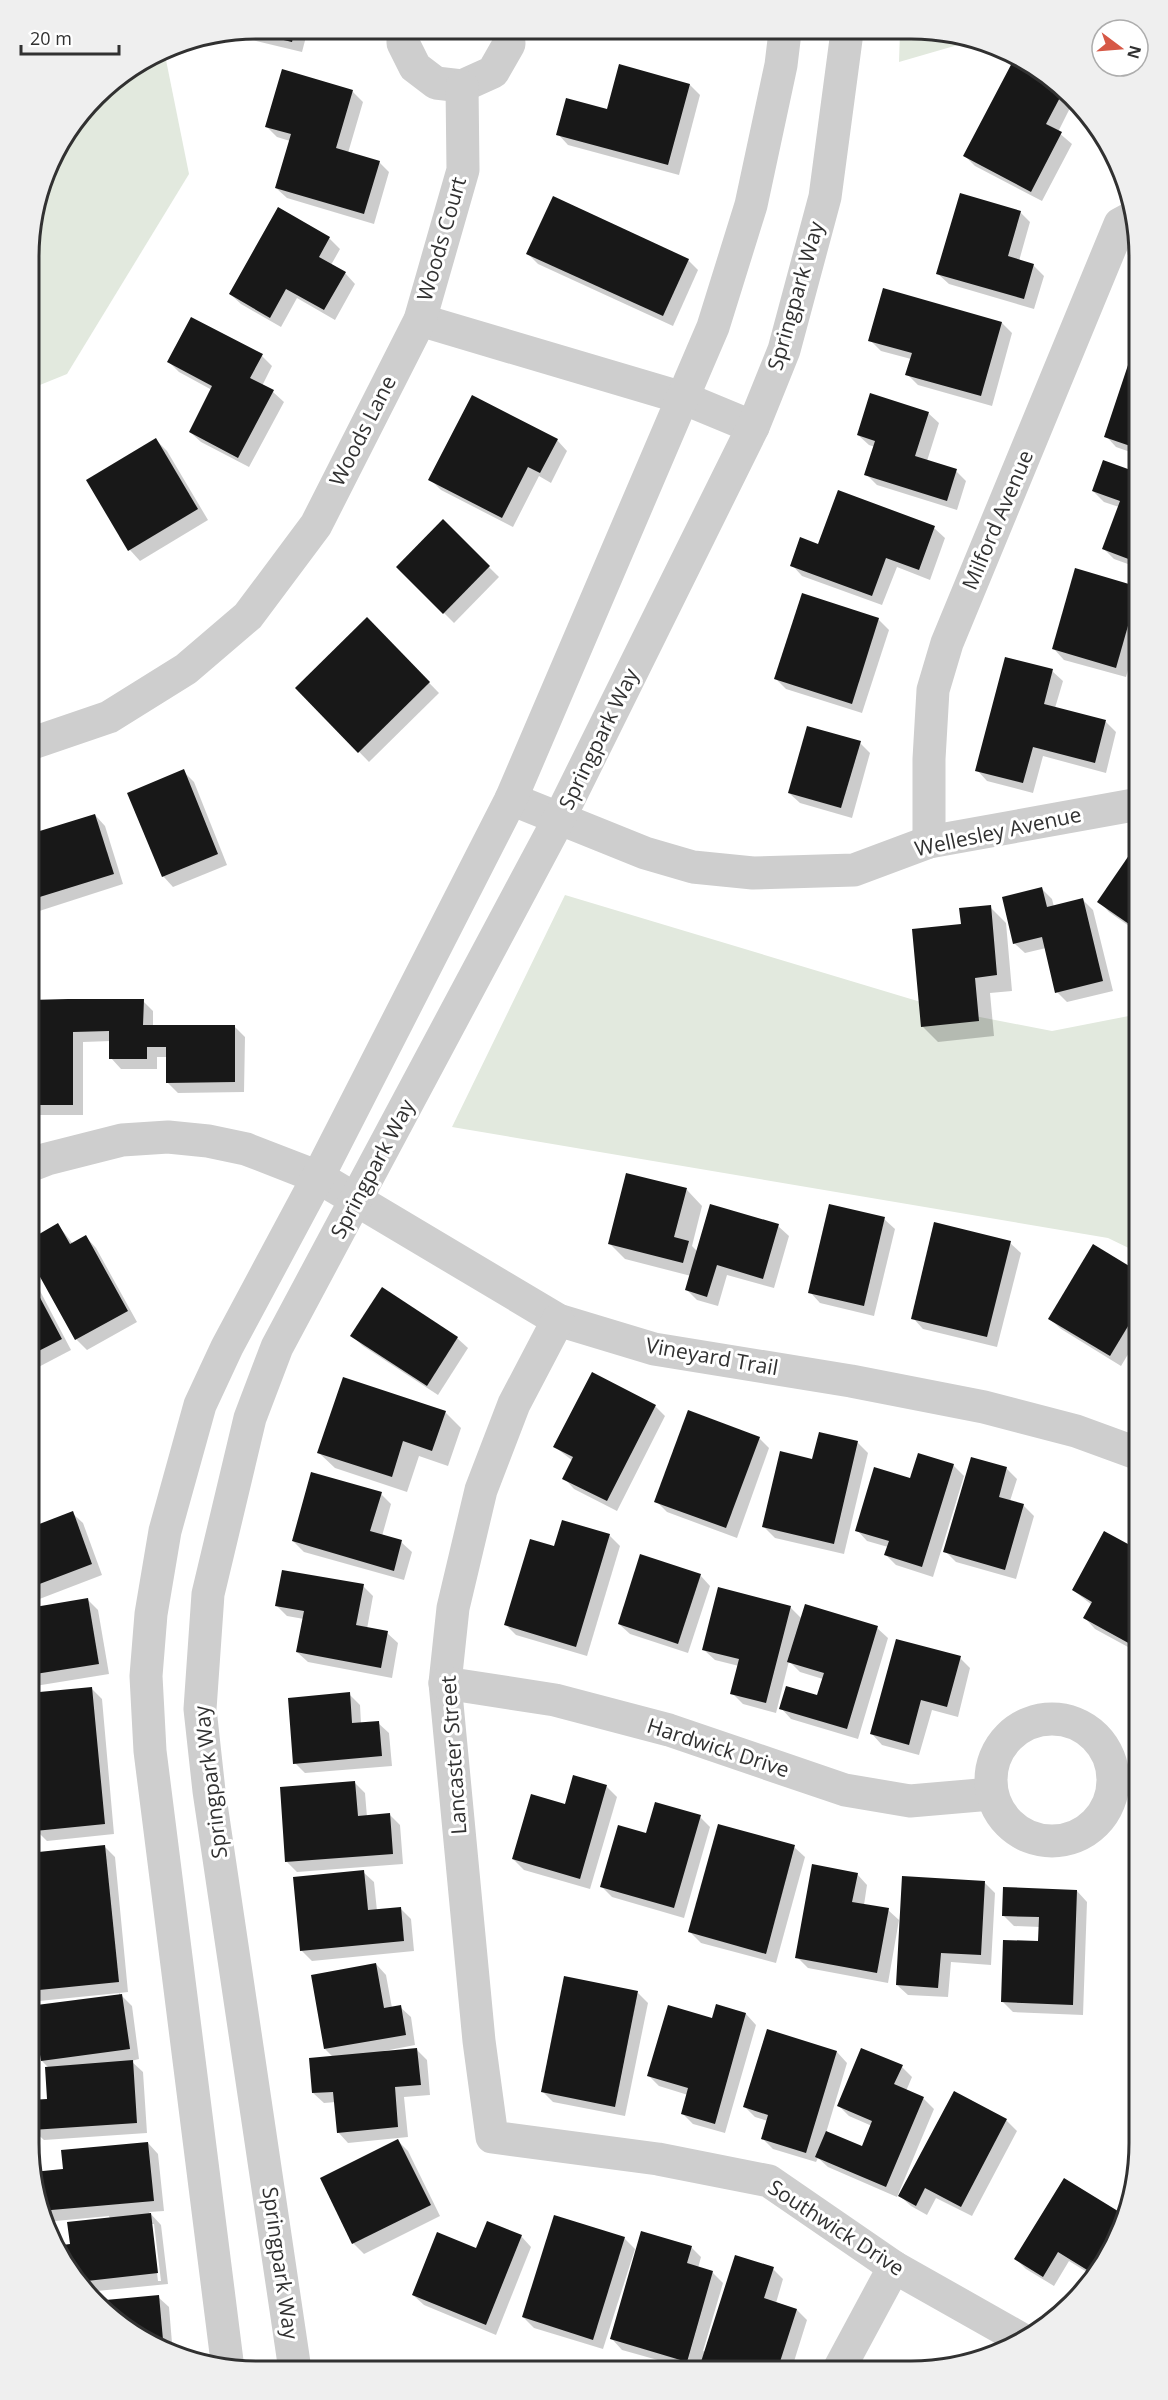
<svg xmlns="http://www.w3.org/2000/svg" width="1168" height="2400" font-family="'Open Sans',sans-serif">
  <rect width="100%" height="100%" fill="#fff"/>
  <g fill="#e2e9de">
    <polygon points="900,32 955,33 975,40 899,62"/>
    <polygon points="164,50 189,174 67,374 30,389 30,228 52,156 106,85"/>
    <polygon points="565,895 954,1012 1052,1031 1139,1014 1139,1253 1108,1238 452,1127"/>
  </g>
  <g fill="#0003" fill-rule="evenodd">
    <polygon points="257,28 308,29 302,52 240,37 236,33"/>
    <polygon points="690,85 700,95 679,175 568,145 558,134 608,111"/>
    <polygon points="1064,90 1074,100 1058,132 1072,144 1042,201 975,166 965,156"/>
    <polygon points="352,91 363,102 348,153 379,162 389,172 374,224 287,198 276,188 290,141 277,137 266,126"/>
    <polygon points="1020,212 1030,222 1019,261 1033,265 1044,276 1034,309 949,284 938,274"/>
    <polygon points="329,238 340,249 331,265 345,273 355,284 335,320 297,298 281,327 241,304 230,294"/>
    <polygon points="528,254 688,260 698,270 673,326 538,264"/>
    <polygon points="1002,323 1012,333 992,406 918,385 907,374 911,359 881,351 870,340"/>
    <polygon points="262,356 272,366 262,386 273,392 284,402 249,467 201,442 190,432 212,390 179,372 169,362"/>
    <polygon points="1131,361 1139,363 1139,455 1116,447 1106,436"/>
    <polygon points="928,413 939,423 927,461 956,471 966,481 957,510 877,485 866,474 875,447 869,445 858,435"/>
    <polygon points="156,440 167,451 208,520 140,561 130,550 88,481"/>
    <polygon points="557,440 567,451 551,483 539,476 513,527 441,490 430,479"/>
    <polygon points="1104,462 1139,475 1139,568 1114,559 1104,549 1119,507 1104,502 1093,491"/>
    <polygon points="443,522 499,577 454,623 398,567"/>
    <polygon points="934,528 945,538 930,580 897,567 882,605 802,576 792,565 819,546"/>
    <polygon points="1138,588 1139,631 1126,677 1064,660 1054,649"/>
    <polygon points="367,619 439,693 369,762 297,688"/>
    <polygon points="878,619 889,630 862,713 786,689 776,679"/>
    <polygon points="1052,671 1063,681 1055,708 1106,722 1116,732 1106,773 1043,756 1033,793 987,781 977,770"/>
    <polygon points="860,743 870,753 852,818 800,803 789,793"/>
    <polygon points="183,771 194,782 227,865 173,887 163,876"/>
    <polygon points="95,815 105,826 123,884 30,914 30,836"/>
    <polygon points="1134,850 1139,853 1139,933 1109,912 1099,901"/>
    <polygon points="1042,889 1052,899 1054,907 1083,900 1093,910 1113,991 1067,1002 1057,992 1046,948 1025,953 1014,943"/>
    <polygon points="990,907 1006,923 1012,991 990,993 994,1036 938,1042 922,1026"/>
    <polygon points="30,1001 143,1001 153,1011 153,1026 234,1026 245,1037 244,1092 178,1093 167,1082 167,1057 157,1057 157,1069 121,1069 111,1058 111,1041 83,1042 83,1115 30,1115"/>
    <polygon points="687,1190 702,1206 692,1246 698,1252 778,1226 789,1236 774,1288 727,1275 718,1306 697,1300 687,1290 691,1276 625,1259 609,1243"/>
    <polygon points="884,1219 895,1229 874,1316 820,1303 810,1292"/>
    <polygon points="58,1225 73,1244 86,1237 96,1248 137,1322 87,1350 76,1339 29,1254"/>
    <polygon points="1010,1243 1021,1253 997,1347 923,1329 913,1318"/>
    <polygon points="1093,1247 1139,1274 1139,1336 1121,1366 1061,1329 1050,1319"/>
    <polygon points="29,1270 71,1350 29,1372"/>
    <polygon points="382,1289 457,1338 468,1348 438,1395 363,1346 352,1336"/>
    <polygon points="655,1406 665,1416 617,1511 574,1489 564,1478 573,1461 555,1447"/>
    <polygon points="445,1412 461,1428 448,1466 419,1456 407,1492 335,1468 319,1453"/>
    <polygon points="759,1438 769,1448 737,1538 667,1512 656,1501"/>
    <polygon points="857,1442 868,1453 844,1554 775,1538 764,1527 813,1460"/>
    <polygon points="953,1465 964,1476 933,1577 896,1565 886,1555 888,1547 867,1541 857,1530 911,1480"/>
    <polygon points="1006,1468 1017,1479 1010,1501 1023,1505 1034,1516 1016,1579 956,1562 945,1551"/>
    <polygon points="381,1494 391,1504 382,1536 401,1542 412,1552 404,1580 304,1552 293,1541"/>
    <polygon points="72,1513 83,1523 102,1575 29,1603 29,1529"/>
    <polygon points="1105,1533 1139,1552 1139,1653 1095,1629 1085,1618 1092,1605 1073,1590"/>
    <polygon points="609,1535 620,1546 587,1656 516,1635 506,1625 555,1548"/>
    <polygon points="700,1575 710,1586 688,1653 630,1634 619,1624"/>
    <polygon points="363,1586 373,1596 367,1629 387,1633 398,1643 392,1678 308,1662 297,1652 304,1619 287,1616 276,1605"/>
    <polygon points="88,1600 98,1610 109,1674 29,1687 29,1609"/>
    <polygon points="790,1607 802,1619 877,1628 888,1638 858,1739 791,1719 781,1708 818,1697 823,1679 800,1672 789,1661 776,1713 743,1704 732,1693 739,1666 715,1660 704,1650"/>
    <polygon points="960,1658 970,1668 958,1717 932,1710 919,1755 882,1745 872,1734"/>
    <polygon points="92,1689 102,1699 114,1834 47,1841 36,1830 35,1815 29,1816 29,1695"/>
    <polygon points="349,1694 360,1705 361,1724 378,1723 389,1733 392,1766 305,1773 295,1763"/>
    <polygon points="355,1783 365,1793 367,1817 390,1815 400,1825 403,1864 297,1872 287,1862"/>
    <polygon points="606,1786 617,1797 590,1889 524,1870 513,1859 566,1805"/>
    <polygon points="700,1817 710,1827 684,1918 612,1897 602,1887"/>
    <polygon points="104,1846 115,1857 128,1992 119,1993 132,2006 139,2059 131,2061 143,2072 147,2133 44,2140 33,2130 48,2100 49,2068 42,2061 41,2053 29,2054 29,2008 119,1995 119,1993 29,2002 29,1854"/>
    <polygon points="794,1847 805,1857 776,1963 701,1943 690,1932"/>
    <polygon points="363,1872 374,1882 377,1911 401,1909 411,1919 414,1951 312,1961 301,1950"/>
    <polygon points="857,1874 867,1885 864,1905 888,1910 899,1920 888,1983 808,1968 797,1957"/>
    <polygon points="985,1883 995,1893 991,1965 951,1962 948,1997 908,1995 897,1985"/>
    <polygon points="1077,1891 1087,1902 1083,2015 1013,2012 1003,2002 1039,1943 1040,1927 1014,1926 1003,1915"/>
    <polygon points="376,1964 386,1975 392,2008 400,2007 411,2017 415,2045 384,2051 384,2053 417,2050 427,2060 430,2095 404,2097 408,2137 348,2143 338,2132 336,2102 324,2103 313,2093 334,2058 325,2049"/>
    <polygon points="638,1993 648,2003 625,2116 553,2102 542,2091"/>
    <polygon points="717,2006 746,2014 756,2025 725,2133 693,2124 683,2114 688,2095 659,2086 649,2076 713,2019"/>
    <polygon points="768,2031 837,2052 847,2063 826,2133 863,2148 872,2126 849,2116 839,2106 902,2067 912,2077 906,2091 924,2099 934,2109 897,2197 828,2167 818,2158 816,2162 773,2149 762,2138 768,2121 755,2117 745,2107"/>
    <polygon points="1006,2120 1017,2131 972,2216 936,2198 927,2215 911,2206 900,2196"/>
    <polygon points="398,2141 408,2151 440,2216 364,2254 353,2243"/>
    <path d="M148,2143l10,11 6,57 -15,1 12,13 7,59 -81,8 -20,-22 -11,-23 16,-2 38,-26 -1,-3 -64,6 -4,-6 -8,-43 31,-3zM151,2224h3l7,57h-3z"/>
    <polygon points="1125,2217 1122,2230 1095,2277 1069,2261 1054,2286 1026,2269 1016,2259"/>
    <polygon points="521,2236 531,2247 496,2335 424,2305 413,2295 477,2250"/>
    <polygon points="624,2238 635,2249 603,2349 534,2328 523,2317"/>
    <polygon points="691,2247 701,2257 698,2268 712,2272 723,2283 703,2351 706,2352 773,2269 783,2279 776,2303 797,2310 807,2320 791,2371 708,2371 700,2363 697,2371 622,2350 612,2339"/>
    <polygon points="158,2297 169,2307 173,2355 107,2315 96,2303"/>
  </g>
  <g fill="#181818">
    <polygon points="257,28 295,29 292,42 245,31"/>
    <polygon points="1013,61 1065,88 1046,124 1062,132 1031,192 963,156"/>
    <polygon points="619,64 690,84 668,165 556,135 566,98 607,109"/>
    <polygon points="282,69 353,90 336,148 380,161 364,214 275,188 291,134 265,127"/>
    <polygon points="960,193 1021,211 1008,256 1034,264 1024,299 936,274"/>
    <polygon points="553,196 689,259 663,316 526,254"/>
    <polygon points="278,207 330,237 319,257 346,272 324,310 286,289 270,318 229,294"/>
    <polygon points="883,288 1002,322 981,396 905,375 912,353 868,341"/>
    <polygon points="191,317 263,354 250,378 274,390 238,458 189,432 212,386 167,362"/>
    <polygon points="1130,359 1139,362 1139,449 1104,437"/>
    <polygon points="870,393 929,412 915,456 957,469 947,501 864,475 875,441 857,435"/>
    <polygon points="472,395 558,439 540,473 528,467 502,518 428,480"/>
    <polygon points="156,438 198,509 128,551 86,480"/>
    <polygon points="1103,460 1139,473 1139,563 1102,549 1120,501 1092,491"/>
    <polygon points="838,490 935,526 919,570 886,558 872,596 790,566 800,537 818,544"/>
    <polygon points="443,519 490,566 443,614 396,567"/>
    <polygon points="1075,568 1139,587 1116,668 1052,649"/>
    <polygon points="802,593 879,618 852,704 774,679"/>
    <polygon points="367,617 430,682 358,753 295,688"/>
    <polygon points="1005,657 1053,669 1044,704 1106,720 1095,763 1033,747 1023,783 975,771"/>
    <polygon points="807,726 861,741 841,808 788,793"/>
    <polygon points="184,769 218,854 162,877 127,793"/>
    <polygon points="95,814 114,874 30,900 30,834"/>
    <polygon points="1134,848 1139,851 1139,931 1097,902"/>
    <polygon points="1042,887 1047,907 1083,898 1103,981 1055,993 1042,937 1013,944 1002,897"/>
    <polygon points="991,905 997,975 975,978 979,1021 921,1027 912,929 961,924 959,908"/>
    <polygon points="68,999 144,999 143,1025 235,1025 235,1082 166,1083 166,1047 147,1047 147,1059 109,1059 109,1031 73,1032 73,1105 30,1105 30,1000"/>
    <polygon points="626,1173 687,1188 674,1237 689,1241 683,1263 608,1244"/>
    <polygon points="710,1204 779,1224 763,1279 717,1265 707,1297 685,1290"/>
    <polygon points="829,1204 885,1217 864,1306 808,1293"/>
    <polygon points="934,1222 1011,1241 987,1337 911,1319"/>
    <polygon points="58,1223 70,1244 86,1235 128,1311 75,1340 29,1257 29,1240"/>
    <polygon points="1093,1244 1139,1272 1139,1308 1110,1356 1048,1319"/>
    <polygon points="29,1277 62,1339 29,1356"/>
    <polygon points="382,1287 458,1337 427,1386 350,1336"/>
    <polygon points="592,1372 656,1405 607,1501 562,1479 573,1457 553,1447"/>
    <polygon points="343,1377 446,1411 432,1451 403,1441 392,1477 317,1453"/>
    <polygon points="688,1410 760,1437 726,1528 654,1502"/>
    <polygon points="819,1432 858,1441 834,1544 762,1527 780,1451 812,1459"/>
    <polygon points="918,1453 954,1464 922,1567 884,1555 889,1541 855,1531 874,1467 910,1478"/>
    <polygon points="971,1457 1007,1467 999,1497 1024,1504 1005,1570 943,1552"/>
    <polygon points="311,1472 382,1492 370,1531 402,1540 394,1571 292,1541"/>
    <polygon points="73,1511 92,1564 29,1588 29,1528"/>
    <polygon points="562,1520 610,1534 576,1647 504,1625 530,1539 554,1546"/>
    <polygon points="1104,1531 1139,1550 1139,1632 1132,1645 1083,1618 1092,1602 1072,1590"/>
    <polygon points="640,1554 701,1574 678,1644 618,1624"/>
    <polygon points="282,1570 364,1584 356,1625 388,1631 381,1668 296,1652 304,1611 275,1606"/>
    <polygon points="718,1587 791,1606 766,1703 730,1694 739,1659 702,1650"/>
    <polygon points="88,1598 99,1664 29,1675 29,1608"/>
    <polygon points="805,1604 878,1626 847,1729 779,1709 786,1686 817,1695 824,1673 787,1662"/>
    <polygon points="896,1639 961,1656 947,1707 921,1700 909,1745 870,1734"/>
    <polygon points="92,1687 105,1824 35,1831 32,1804 29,1805 29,1693"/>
    <polygon points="350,1692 352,1723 379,1721 382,1756 293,1764 288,1698"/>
    <polygon points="573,1775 607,1785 580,1879 512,1859 531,1794 565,1804"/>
    <polygon points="355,1781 358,1816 390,1813 393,1854 285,1862 280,1787"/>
    <polygon points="655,1802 701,1815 674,1908 600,1887 618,1825 646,1833"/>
    <polygon points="718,1824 795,1845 766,1954 688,1932"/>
    <polygon points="105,1845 119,1982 29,1991 29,1853"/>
    <polygon points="812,1864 858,1873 852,1902 889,1908 877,1973 795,1958"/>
    <polygon points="364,1870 368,1910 401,1907 404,1941 300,1951 293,1877"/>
    <polygon points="902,1876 985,1881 981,1955 941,1953 938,1988 896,1985"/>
    <polygon points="1003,1887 1077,1890 1073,2005 1001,2002 1003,1940 1038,1941 1039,1917 1002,1916"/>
    <polygon points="376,1963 384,2008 401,2005 406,2035 324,2049 311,1975"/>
    <polygon points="564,1976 638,1991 615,2107 541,2092"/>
    <polygon points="122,1994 130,2049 41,2061 38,2042 29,2043 29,2006"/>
    <polygon points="716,2004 746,2013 715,2124 681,2114 688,2088 647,2076 668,2005 712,2018"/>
    <polygon points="767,2029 837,2051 806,2153 761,2139 768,2115 743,2107"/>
    <polygon points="417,2048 421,2085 395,2087 398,2127 337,2133 333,2092 312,2093 309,2058"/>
    <polygon points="861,2048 903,2065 894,2084 924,2097 886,2187 815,2157 826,2131 862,2146 872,2121 837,2106"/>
    <polygon points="133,2060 137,2123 32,2130 30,2100 47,2099 45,2067"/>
    <polygon points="954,2091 1007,2119 961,2207 925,2188 916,2206 898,2196"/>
    <polygon points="398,2139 431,2205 352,2244 320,2178"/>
    <polygon points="148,2142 154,2201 40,2211 33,2172 63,2169 61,2150"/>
    <polygon points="1064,2178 1126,2216 1124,2222 1092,2273 1058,2252 1043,2277 1014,2259"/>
    <polygon points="151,2213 158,2273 78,2282 67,2270 55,2246 70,2244 67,2222"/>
    <polygon points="554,2215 625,2237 593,2340 522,2317"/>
    <polygon points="487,2221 522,2235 486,2325 412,2295 437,2232 476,2248"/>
    <polygon points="641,2231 692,2246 687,2263 713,2271 687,2362 610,2339"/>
    <polygon points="735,2255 774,2267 764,2298 797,2309 777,2371 718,2371 700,2365"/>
    <polygon points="159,2295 164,2351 107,2315 95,2301"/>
  </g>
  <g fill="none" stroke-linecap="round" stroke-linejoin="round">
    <g stroke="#cecece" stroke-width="33">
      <polyline points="403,29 403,43 415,67 436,83 462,86 493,72 509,44 508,30"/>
      <polyline points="420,320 683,398 753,427"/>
      <polyline points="30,744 109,717 186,669 248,616 316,525 420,320 463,170 462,86"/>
      <polyline points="511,799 645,853 693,867 753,873 854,870 929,842 1139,804"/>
      <polyline points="929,842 929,759 933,690 947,643 1120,224 1133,217"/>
      <polyline points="29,1166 47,1159 122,1140 168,1137 208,1141 246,1149 318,1177 558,1320 654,1349 851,1381 984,1407 1076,1431 1139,1454"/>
      <polyline points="558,1320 514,1404 481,1490 453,1608 445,1683 479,2041 492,2137 658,2159 769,2181 894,2267 1023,2340"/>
      <polyline points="445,1683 555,1700 669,1730 845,1790 910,1801 991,1794"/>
      <circle cx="1052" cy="1780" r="61"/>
      <polyline points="838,2371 894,2267"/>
    </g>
    <g stroke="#cecece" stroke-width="33">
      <polyline points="228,2369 150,1751 146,1676 151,1614 165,1531 200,1405 227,1347 318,1177 511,799 713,327 751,205 781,65 785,32"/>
      <polyline points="295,2370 209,1791 200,1709 208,1594 250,1418 277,1347 560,817 753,427 784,350 825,197 847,32"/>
    </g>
  </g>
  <g text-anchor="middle" stroke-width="6" stroke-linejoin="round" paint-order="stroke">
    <g font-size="21" fill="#313131" stroke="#fff">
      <text transform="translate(442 239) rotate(-74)" y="7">Woods Court</text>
      <text transform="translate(796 296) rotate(-74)" y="7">Springpark Way</text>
      <text transform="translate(363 431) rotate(-63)" y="7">Woods Lane</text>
      <text transform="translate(998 520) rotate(-67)" y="7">Milford Avenue</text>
      <text transform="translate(599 739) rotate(-64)" y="7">Springpark Way</text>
      <text transform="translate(998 832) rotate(-12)" y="7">Wellesley Avenue</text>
      <text transform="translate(373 1169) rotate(-62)" y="7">Springpark Way</text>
      <text transform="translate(712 1357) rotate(10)" y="7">Vineyard Trail</text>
      <text transform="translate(718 1748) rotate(18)" y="7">Hardwick Drive</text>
      <text transform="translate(454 1755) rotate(-94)" y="7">Lancaster Street</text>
      <text transform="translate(211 1782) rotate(-97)" y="7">Springpark Way</text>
      <text transform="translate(836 2228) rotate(33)" y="7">Southwick Drive</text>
      <text transform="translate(280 2263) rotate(82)" y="7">Springpark Way</text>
    </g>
  </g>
  <path d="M0 0H1168V2400H0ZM257 39H911A218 218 0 0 1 1129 257V2143A218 218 0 0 1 911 2361H257A218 218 0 0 1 39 2143V257A218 218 0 0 1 257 39Z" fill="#efefef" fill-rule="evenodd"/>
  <path fill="none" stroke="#313131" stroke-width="3" d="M257 39H911A218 218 0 0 1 1129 257V2143A218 218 0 0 1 911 2361H257A218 218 0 0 1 39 2143V257A218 218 0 0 1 257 39Z"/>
  <g transform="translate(1120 48) rotate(106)"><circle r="28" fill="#ffffff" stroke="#adadad" stroke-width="1.5"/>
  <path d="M0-4.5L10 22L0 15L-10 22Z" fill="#d65846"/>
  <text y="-9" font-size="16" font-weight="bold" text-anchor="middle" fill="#313131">N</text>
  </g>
  <path d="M21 45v9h98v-9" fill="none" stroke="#313131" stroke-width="3"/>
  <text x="30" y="45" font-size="18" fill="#313131" stroke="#ffffff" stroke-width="4.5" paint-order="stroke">20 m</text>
</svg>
